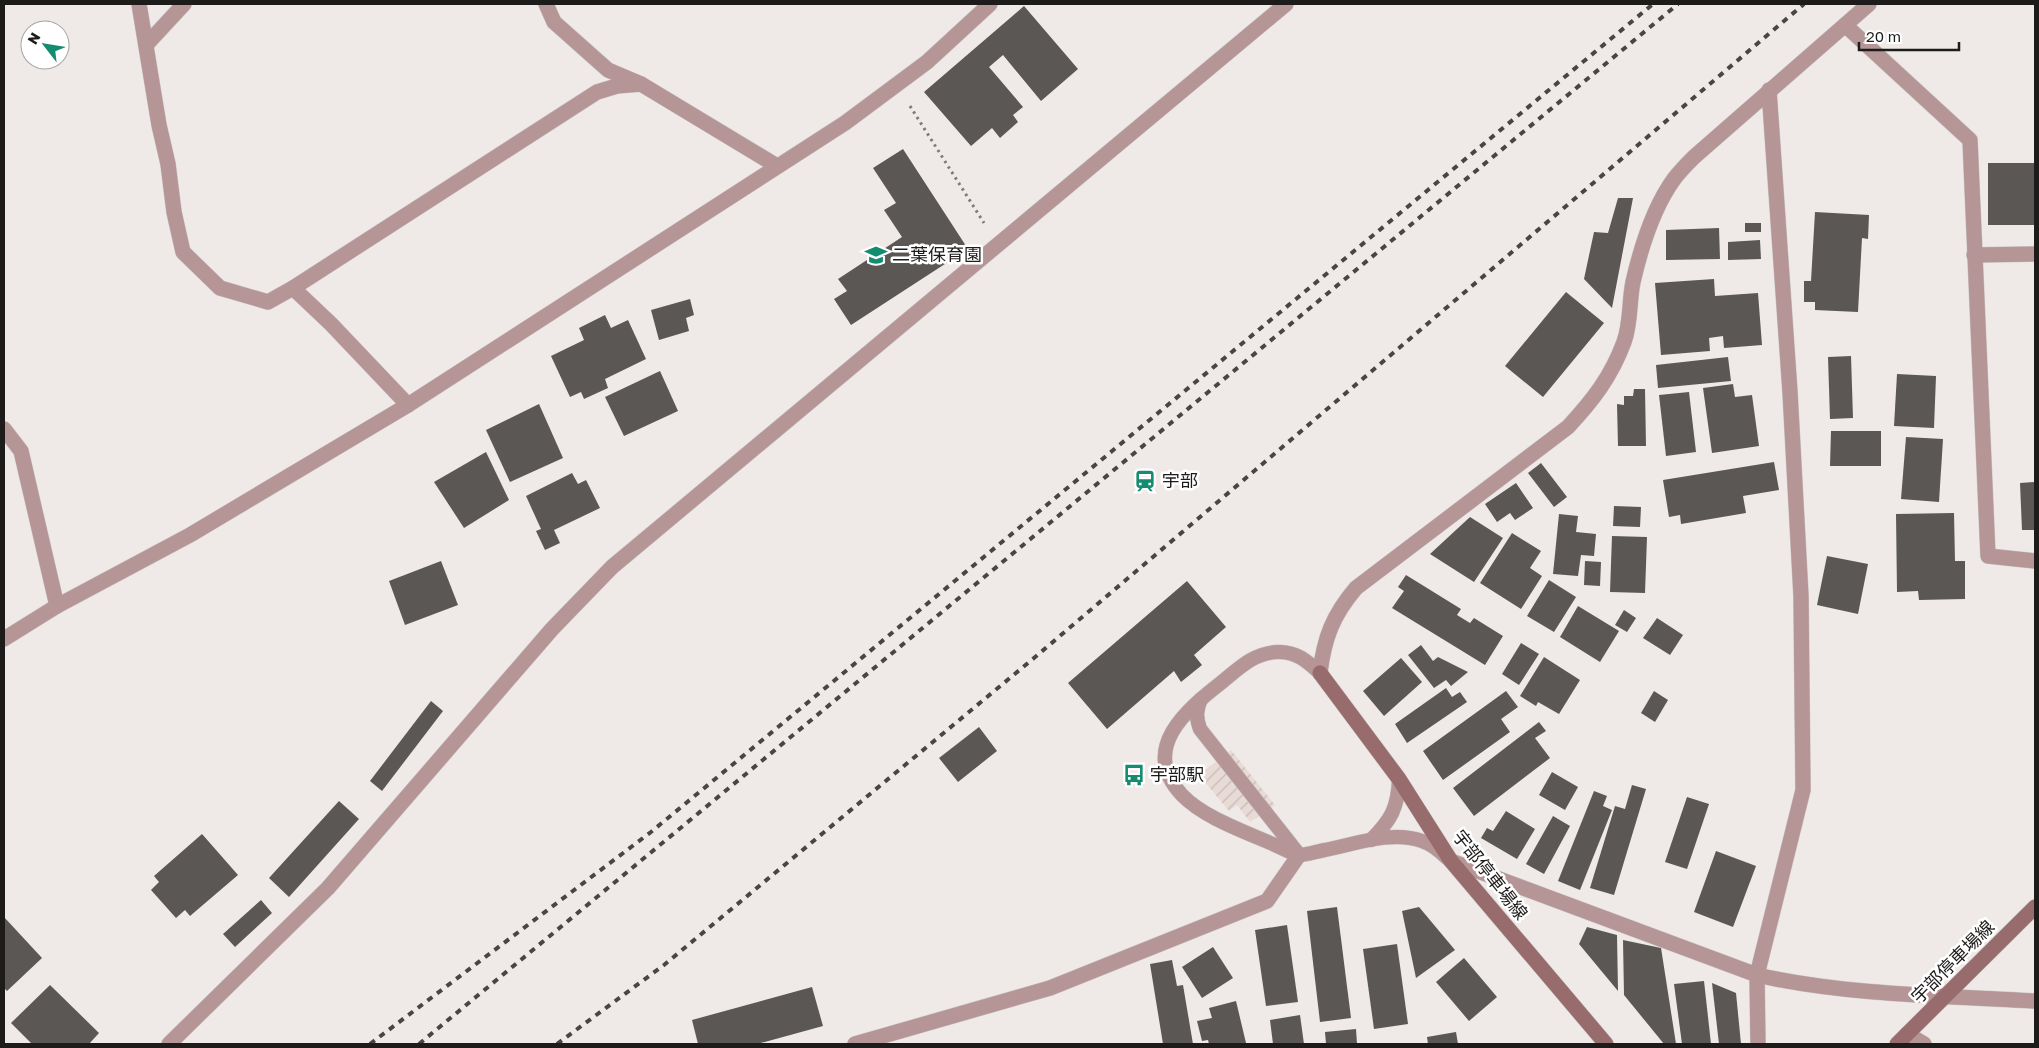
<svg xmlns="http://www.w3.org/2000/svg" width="2039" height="1048" font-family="'Golos Text','Noto Sans JP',sans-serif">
  <defs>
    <pattern id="industrial-furrows" width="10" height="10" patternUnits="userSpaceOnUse" patternTransform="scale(1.25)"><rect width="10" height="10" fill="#e8dbd6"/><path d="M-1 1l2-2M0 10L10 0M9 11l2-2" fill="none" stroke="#c7bbb7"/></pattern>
  </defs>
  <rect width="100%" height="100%" fill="#efeae8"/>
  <polygon fill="url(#industrial-furrows)" points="1231,750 1275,805 1250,822 1237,805 1229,811 1199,775"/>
  <g fill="#5a5754">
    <polygon points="1024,6 1078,69 1041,101 1003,55 989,67 1023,107 1013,115 1018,122 1000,138 992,128 971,146 924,92"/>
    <polygon points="903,149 968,249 851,325 834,299 847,291 838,279 902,237 884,210 896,203 873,168"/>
    <rect x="1988" y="163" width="47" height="62"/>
    <polygon points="1618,198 1633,198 1612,308 1584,279 1594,232 1608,233"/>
    <polygon points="1815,212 1869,215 1868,239 1862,238 1858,312 1815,310 1815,302 1804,302 1804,281 1811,281"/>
    <rect x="1745" y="223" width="16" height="9"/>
    <polygon points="1719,228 1720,259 1666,260 1666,230"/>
    <polygon points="1760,240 1761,259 1728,260 1728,242"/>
    <polygon points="1714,279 1715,296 1758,293 1762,345 1724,348 1723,336 1709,338 1710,351 1661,355 1655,283"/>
    <polygon points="1566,292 1604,323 1543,397 1505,366"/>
    <polygon points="690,299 694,315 686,318 689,331 659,340 651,310"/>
    <polygon points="605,315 611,328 628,320 646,359 605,379 608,388 584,399 581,392 570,397 551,356 584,340 579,328"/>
    <polygon points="1851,356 1853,418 1830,419 1828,357"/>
    <polygon points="1728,357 1731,381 1658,388 1656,365"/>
    <polygon points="660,371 678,411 624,436 605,397"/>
    <polygon points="1897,374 1936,376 1934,428 1894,426"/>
    <polygon points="1733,384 1735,397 1752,395 1759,446 1712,453 1703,388"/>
    <polygon points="1634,389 1645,389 1646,446 1618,446 1617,404 1624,405 1624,396 1633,396"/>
    <polygon points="1689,392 1696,452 1666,456 1659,395"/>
    <polygon points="539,404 563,458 510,482 486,430"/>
    <polygon points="1831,431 1881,431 1881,466 1830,466"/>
    <polygon points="1906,437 1943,439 1939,502 1901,499"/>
    <polygon points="486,452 509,500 464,528 434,482"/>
    <polygon points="1774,462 1779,490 1743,496 1746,513 1681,524 1680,515 1669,517 1663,480"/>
    <polygon points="1541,463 1567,497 1554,507 1528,473"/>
    <polygon points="572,473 578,484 586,480 600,508 554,530 560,543 545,550 536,531 541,529 526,496"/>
    <polygon points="2035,482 2035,530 2022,530 2020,483"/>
    <polygon points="1516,483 1533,508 1515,520 1510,513 1497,522 1485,504"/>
    <polygon points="1614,506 1641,507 1640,527 1613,526"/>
    <polygon points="1954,513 1955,561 1965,561 1965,599 1919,600 1918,591 1897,592 1896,514"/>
    <polygon points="1559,514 1578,516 1576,532 1596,534 1594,556 1581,555 1578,576 1553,574"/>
    <polygon points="1470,517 1503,538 1474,582 1430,554"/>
    <polygon points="1512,533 1541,551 1530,568 1542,576 1521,609 1480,583"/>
    <polygon points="1612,536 1647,537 1645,593 1610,592"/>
    <polygon points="1827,556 1868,564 1858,614 1817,605"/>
    <polygon points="441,561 458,605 405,625 389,581"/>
    <polygon points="1585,561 1601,562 1600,586 1584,585"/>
    <polygon points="1406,575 1461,609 1457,615 1470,623 1474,618 1503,636 1485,665 1392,608 1404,591 1398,587"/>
    <polygon points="1549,580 1576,597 1554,632 1527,616"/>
    <polygon points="1187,581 1226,627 1194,655 1202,665 1181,682 1174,671 1107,729 1068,683"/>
    <polygon points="1578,606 1619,631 1600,662 1560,637"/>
    <polygon points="1624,610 1636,618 1627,632 1615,625"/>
    <polygon points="1657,618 1683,635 1670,655 1643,638"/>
    <polygon points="1521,643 1539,654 1519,685 1502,674"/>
    <polygon points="1421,645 1433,661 1438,657 1468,672 1451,686 1446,680 1434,688 1408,655"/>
    <polygon points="1544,657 1580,680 1559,714 1538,702 1536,706 1520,696"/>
    <polygon points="1401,658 1422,682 1384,716 1363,691"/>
    <polygon points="1446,688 1452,697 1460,692 1467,702 1407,743 1395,724"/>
    <polygon points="1506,691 1518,707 1501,719 1510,732 1443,780 1423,751"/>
    <polygon points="1654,691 1668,700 1655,722 1641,713"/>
    <polygon points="431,701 443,711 382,791 370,781"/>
    <polygon points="1539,722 1546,731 1535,738 1550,758 1474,816 1453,788"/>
    <polygon points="979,727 997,751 958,782 939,758"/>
    <polygon points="1552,772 1578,787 1565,810 1539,795"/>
    <polygon points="1632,785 1646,789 1614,895 1590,888 1615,806 1625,809"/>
    <polygon points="1594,791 1607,796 1603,806 1612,810 1580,890 1558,881"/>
    <polygon points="1687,797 1709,804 1687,869 1665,862"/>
    <polygon points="339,801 359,819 289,897 269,878"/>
    <polygon points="1506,811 1535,829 1517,859 1481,838 1487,828 1493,831"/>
    <polygon points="1553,816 1570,826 1544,874 1526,864"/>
    <polygon points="202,834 238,875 190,916 185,910 176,918 151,890 159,882 154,876"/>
    <polygon points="1716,851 1756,866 1733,927 1694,912"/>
    <polygon points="261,900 272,913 235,947 223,934"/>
    <polygon points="1337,907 1351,1018 1320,1022 1307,911"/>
    <polygon points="1419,907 1455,950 1416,978 1402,911"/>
    <polygon points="4,917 42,958 7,991 4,988"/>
    <polygon points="1287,925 1298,1002 1266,1006 1255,930"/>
    <polygon points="1587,927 1617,935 1618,991 1579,944"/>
    <polygon points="1623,940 1661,948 1676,1044 1664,1044 1624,995"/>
    <polygon points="1397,944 1408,1024 1374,1029 1363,949"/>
    <polygon points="1213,947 1233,978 1202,998 1182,967"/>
    <polygon points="1464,958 1497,997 1469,1021 1436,982"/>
    <polygon points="1172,960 1177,986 1183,985 1193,1044 1163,1044 1150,964"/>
    <polygon points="1704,981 1711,1044 1682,1044 1674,984"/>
    <polygon points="1712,983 1736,993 1741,1044 1719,1044"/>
    <polygon points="50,985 99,1033 89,1044 32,1044 11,1023"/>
    <polygon points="812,987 823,1026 757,1044 698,1044 692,1020"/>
    <polygon points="1236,1001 1246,1043 1209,1044 1208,1040 1202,1041 1197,1021 1212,1018 1209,1008"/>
    <polygon points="1300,1015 1304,1044 1273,1044 1270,1020"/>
    <polygon points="1356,1029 1357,1044 1326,1044 1325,1032"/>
    <polygon points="1456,1032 1458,1044 1428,1044 1427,1037"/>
  </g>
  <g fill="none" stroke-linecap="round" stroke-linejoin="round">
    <g stroke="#c9c5c3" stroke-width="15">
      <g id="lane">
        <path d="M1320,673c-13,-12 -24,-22 -43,-21 -23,1 -38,16 -55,30 -36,28 -83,67 -40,113 22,23 64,37 93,50 7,3 17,9 24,10 8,0 19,-4 26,-5 30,-6 68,-20 97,-9 10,3 18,10 25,17"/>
        <path d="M1201,699c-5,11 -5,19 -1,30l97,123"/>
        <path d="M1371,840c20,-20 27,-32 28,-61"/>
      </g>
    </g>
    <g stroke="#c9c5c3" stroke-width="16">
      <g id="street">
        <polyline points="139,4 159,125 168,164 174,212 183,252 220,288 268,302 293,288 331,324 408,405"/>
        <polyline points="546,4 554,22 608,70 641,84 777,166"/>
        <polyline points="1845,25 1970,140 1988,556 2035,561"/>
        <polyline points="146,45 184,4"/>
        <polyline points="1974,255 2035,254"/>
        <polyline points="293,288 597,92 617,86 641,84"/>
        <polyline points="4,429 21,451 57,606"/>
        <polyline points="4,639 57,606 190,535 408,405 845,123 927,62 990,4"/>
        <path d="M1320,673c4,-35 13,-58 36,-85l212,-161c25,-27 43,-50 56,-85 7,-19 5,-41 9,-60 8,-35 20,-74 41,-103 6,-8 13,-15 20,-22l175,-153"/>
        <path d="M1451,861l306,114c88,20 187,21 278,26"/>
        <polyline points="1907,1034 1924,1044"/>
        <polyline points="169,1044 328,888 552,629 612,567 1286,4"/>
        <polyline points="855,1044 1050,988 1267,901 1299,855"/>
        <polyline points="1758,1044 1757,975 1803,790 1801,596 1790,392 1769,90"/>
      </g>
    </g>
    <g stroke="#c9c5c3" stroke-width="16">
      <g id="secondary">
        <polyline points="1320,673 1399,779 1451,861 1606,1044"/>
        <polyline points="1897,1044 2035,907"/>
      </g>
    </g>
    <polyline stroke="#7e7b79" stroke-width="3" stroke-dasharray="2.5 4" stroke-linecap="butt" points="910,106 984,223"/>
    <use href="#lane" stroke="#b59595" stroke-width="14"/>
    <use href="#street" stroke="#b59595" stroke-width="15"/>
    <use href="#secondary" stroke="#986b6c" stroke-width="15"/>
    <g stroke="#484544" stroke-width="4" stroke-dasharray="6 6" stroke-linecap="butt">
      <polyline points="370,1044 651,832 1653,4"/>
      <polyline points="419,1044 1678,4"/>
      <polyline points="557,1044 664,965 1034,658 1804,4"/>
    </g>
  </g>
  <defs>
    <g id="school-bare" transform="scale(1.725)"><path d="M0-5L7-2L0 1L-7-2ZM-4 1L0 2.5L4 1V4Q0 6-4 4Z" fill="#138c6f" stroke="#fff" stroke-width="2.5" paint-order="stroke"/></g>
    <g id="station-bare" transform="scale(1.725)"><path d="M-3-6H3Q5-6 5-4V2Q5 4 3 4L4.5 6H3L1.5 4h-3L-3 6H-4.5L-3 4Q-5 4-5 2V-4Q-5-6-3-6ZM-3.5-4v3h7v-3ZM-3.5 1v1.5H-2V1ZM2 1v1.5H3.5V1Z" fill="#138c6f" stroke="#fff" stroke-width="2.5" paint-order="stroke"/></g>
    <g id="bus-bare" transform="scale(1.725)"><path d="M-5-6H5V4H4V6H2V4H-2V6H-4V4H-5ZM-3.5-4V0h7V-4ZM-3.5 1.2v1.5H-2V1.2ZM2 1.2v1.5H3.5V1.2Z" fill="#138c6f" stroke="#fff" stroke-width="2.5" paint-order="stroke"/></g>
  </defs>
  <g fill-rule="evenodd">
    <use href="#school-bare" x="876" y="255"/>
    <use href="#station-bare" x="1145" y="481"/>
    <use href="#bus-bare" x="1134" y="775"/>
  </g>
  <g text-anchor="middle" stroke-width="5" stroke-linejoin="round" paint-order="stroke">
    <g font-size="18" fill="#1e1c1b" stroke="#fff" text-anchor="start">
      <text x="892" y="261">二葉保育園</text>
      <text x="1162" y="487">宇部</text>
      <text x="1150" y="781">宇部駅</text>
    </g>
    <g font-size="18" fill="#1e1c1b" stroke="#fff">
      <text transform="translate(1490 875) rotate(52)" y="6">宇部停車場線</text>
      <text transform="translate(1953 962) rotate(-45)" y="6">宇部停車場線</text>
    </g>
  </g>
  <rect width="2039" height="1048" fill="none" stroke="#1e1c1b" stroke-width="10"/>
  <g transform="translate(45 45) rotate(301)"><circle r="24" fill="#ffffff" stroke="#a5a4a4"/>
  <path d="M0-4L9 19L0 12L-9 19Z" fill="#138c6f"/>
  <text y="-8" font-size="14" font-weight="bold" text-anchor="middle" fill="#1e1c1b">N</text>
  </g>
  <path d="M1859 42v8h100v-8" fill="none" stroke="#1e1c1b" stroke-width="2.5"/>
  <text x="1866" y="42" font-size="15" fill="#1e1c1b" stroke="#ffffff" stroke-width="4" paint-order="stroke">20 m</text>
</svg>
